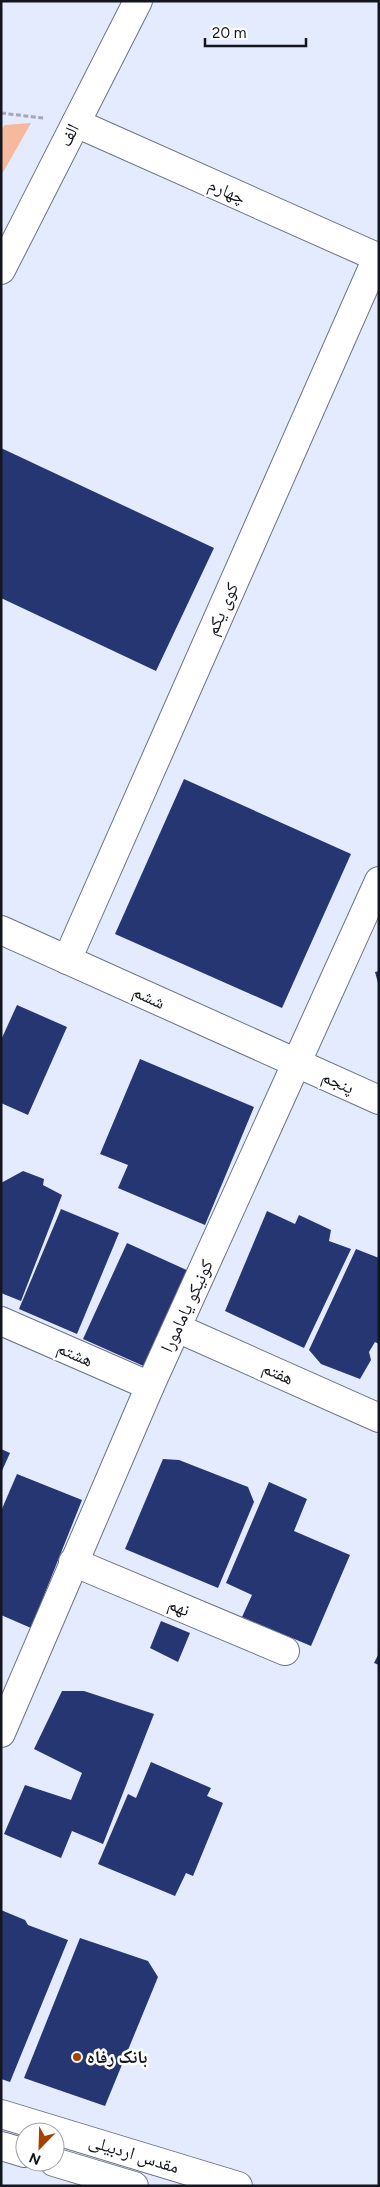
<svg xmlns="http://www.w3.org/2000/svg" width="380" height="2187" font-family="Figtree,'Noto Naskh Arabic',sans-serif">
  <rect width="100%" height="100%" fill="#e4ebfe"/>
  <polygon fill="#f6b99d" points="31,123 1,176 1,130 5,125"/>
  <g fill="#253672">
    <polygon points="1,448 214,548 156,671 1,598"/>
    <polygon points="184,779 351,854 282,1008 115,934"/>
    <polygon points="379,971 379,983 378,983 375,972"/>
    <polygon points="17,1005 67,1027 28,1115 1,1103 1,1040"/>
    <polygon points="140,1059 254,1107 205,1225 118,1188 128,1165 100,1154"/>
    <polygon points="23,1171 44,1179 43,1185 62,1195 21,1301 1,1293 1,1183"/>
    <polygon points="61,1209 119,1233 77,1334 19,1309"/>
    <polygon points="267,1211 295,1224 299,1215 331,1230 329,1241 351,1249 304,1348 225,1311"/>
    <polygon points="127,1243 191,1272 148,1368 83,1339"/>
    <polygon points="356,1249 379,1258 379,1344 375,1342 369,1352 371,1360 360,1379 321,1364 309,1350"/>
    <polygon points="1,1449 10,1453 1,1473"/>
    <polygon points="163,1459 179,1460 248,1487 254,1502 218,1588 125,1549"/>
    <polygon points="17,1474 82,1500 31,1628 1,1615 1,1511"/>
    <polygon points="269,1482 307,1499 294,1531 350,1555 311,1646 242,1617 252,1595 226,1583"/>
    <polygon points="161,1621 190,1633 178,1662 150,1648"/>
    <polygon points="379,1653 379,1665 374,1663"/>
    <polygon points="62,1691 84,1691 154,1714 103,1844 72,1831 61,1858 4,1834 25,1785 71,1800 82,1773 34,1749"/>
    <polygon points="151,1762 211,1788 207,1796 223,1803 193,1876 186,1873 175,1896 98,1864 128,1794 136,1798"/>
    <polygon points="1,1910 25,1920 28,1925 68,1940 10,2082 1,2079"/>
    <polygon points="80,1938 148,1961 158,1977 105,2106 24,2078"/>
  </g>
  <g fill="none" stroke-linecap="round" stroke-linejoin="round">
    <g stroke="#6a7286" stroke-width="30">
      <g id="street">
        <polyline points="76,123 379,258"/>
        <polyline points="1,930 379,1100"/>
        <polyline points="67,960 377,258"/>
        <polyline points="1,1321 150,1386"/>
        <polyline points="177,1328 379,1418"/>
        <polyline points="73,1562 285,1651"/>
      </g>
    </g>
    <g stroke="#6a7286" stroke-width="30">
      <g id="secondary">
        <polyline points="1,270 138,1"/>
        <polyline points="1,1733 150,1386 379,881"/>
        <polyline points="1,2114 238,2186"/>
        <polyline points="1,2146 25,2153"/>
        <polyline points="54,2162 134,2186"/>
      </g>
    </g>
    <polyline stroke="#a3a8b8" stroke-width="3" stroke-dasharray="5 2.5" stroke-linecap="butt" points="1,113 43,118"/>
    <use href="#street" stroke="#fff" stroke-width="28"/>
    <use href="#secondary" stroke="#fff" stroke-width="28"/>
  </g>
  <circle fill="#a44300" stroke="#fff" stroke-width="2" cx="77" cy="2057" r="5"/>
  <g text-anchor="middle" stroke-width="5" stroke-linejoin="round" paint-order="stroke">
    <g font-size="18" fill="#13161e" stroke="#fff">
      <text transform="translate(69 135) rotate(-63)" y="6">الف</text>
      <text transform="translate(227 191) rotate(24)" y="6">چهارم</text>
      <text transform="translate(222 609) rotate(-66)" y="6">کوی یکم</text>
      <text transform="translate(149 997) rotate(25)" y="6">ششم</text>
      <text transform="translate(338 1082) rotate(24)" y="6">پنجم</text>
      <text transform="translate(187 1306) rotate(-65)" y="6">کونیکو یامامورا</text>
      <text transform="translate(75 1354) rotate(24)" y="6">هشتم</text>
      <text transform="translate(278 1373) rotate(24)" y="6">هفتم</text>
      <text transform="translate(179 1607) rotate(23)" y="6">نهم</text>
      <text transform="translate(134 2154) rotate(17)" y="6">مقدس اردبیلی</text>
    </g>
    <g font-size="18" font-weight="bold" fill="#13161e" stroke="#fff" text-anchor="start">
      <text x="87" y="2063">بانک رفاه</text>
    </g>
  </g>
  <rect width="380" height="2187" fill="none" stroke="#13161e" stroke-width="5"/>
  <g transform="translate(40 2147) rotate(203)"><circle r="24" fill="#ffffff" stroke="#a1a2a5"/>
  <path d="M0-4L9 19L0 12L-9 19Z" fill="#a44300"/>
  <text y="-8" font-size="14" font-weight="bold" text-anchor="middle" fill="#13161e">N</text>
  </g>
  <path d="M205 38v8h101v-8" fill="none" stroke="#13161e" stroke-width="2.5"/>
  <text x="212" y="38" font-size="15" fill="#13161e" stroke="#ffffff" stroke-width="4" paint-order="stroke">20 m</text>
</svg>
